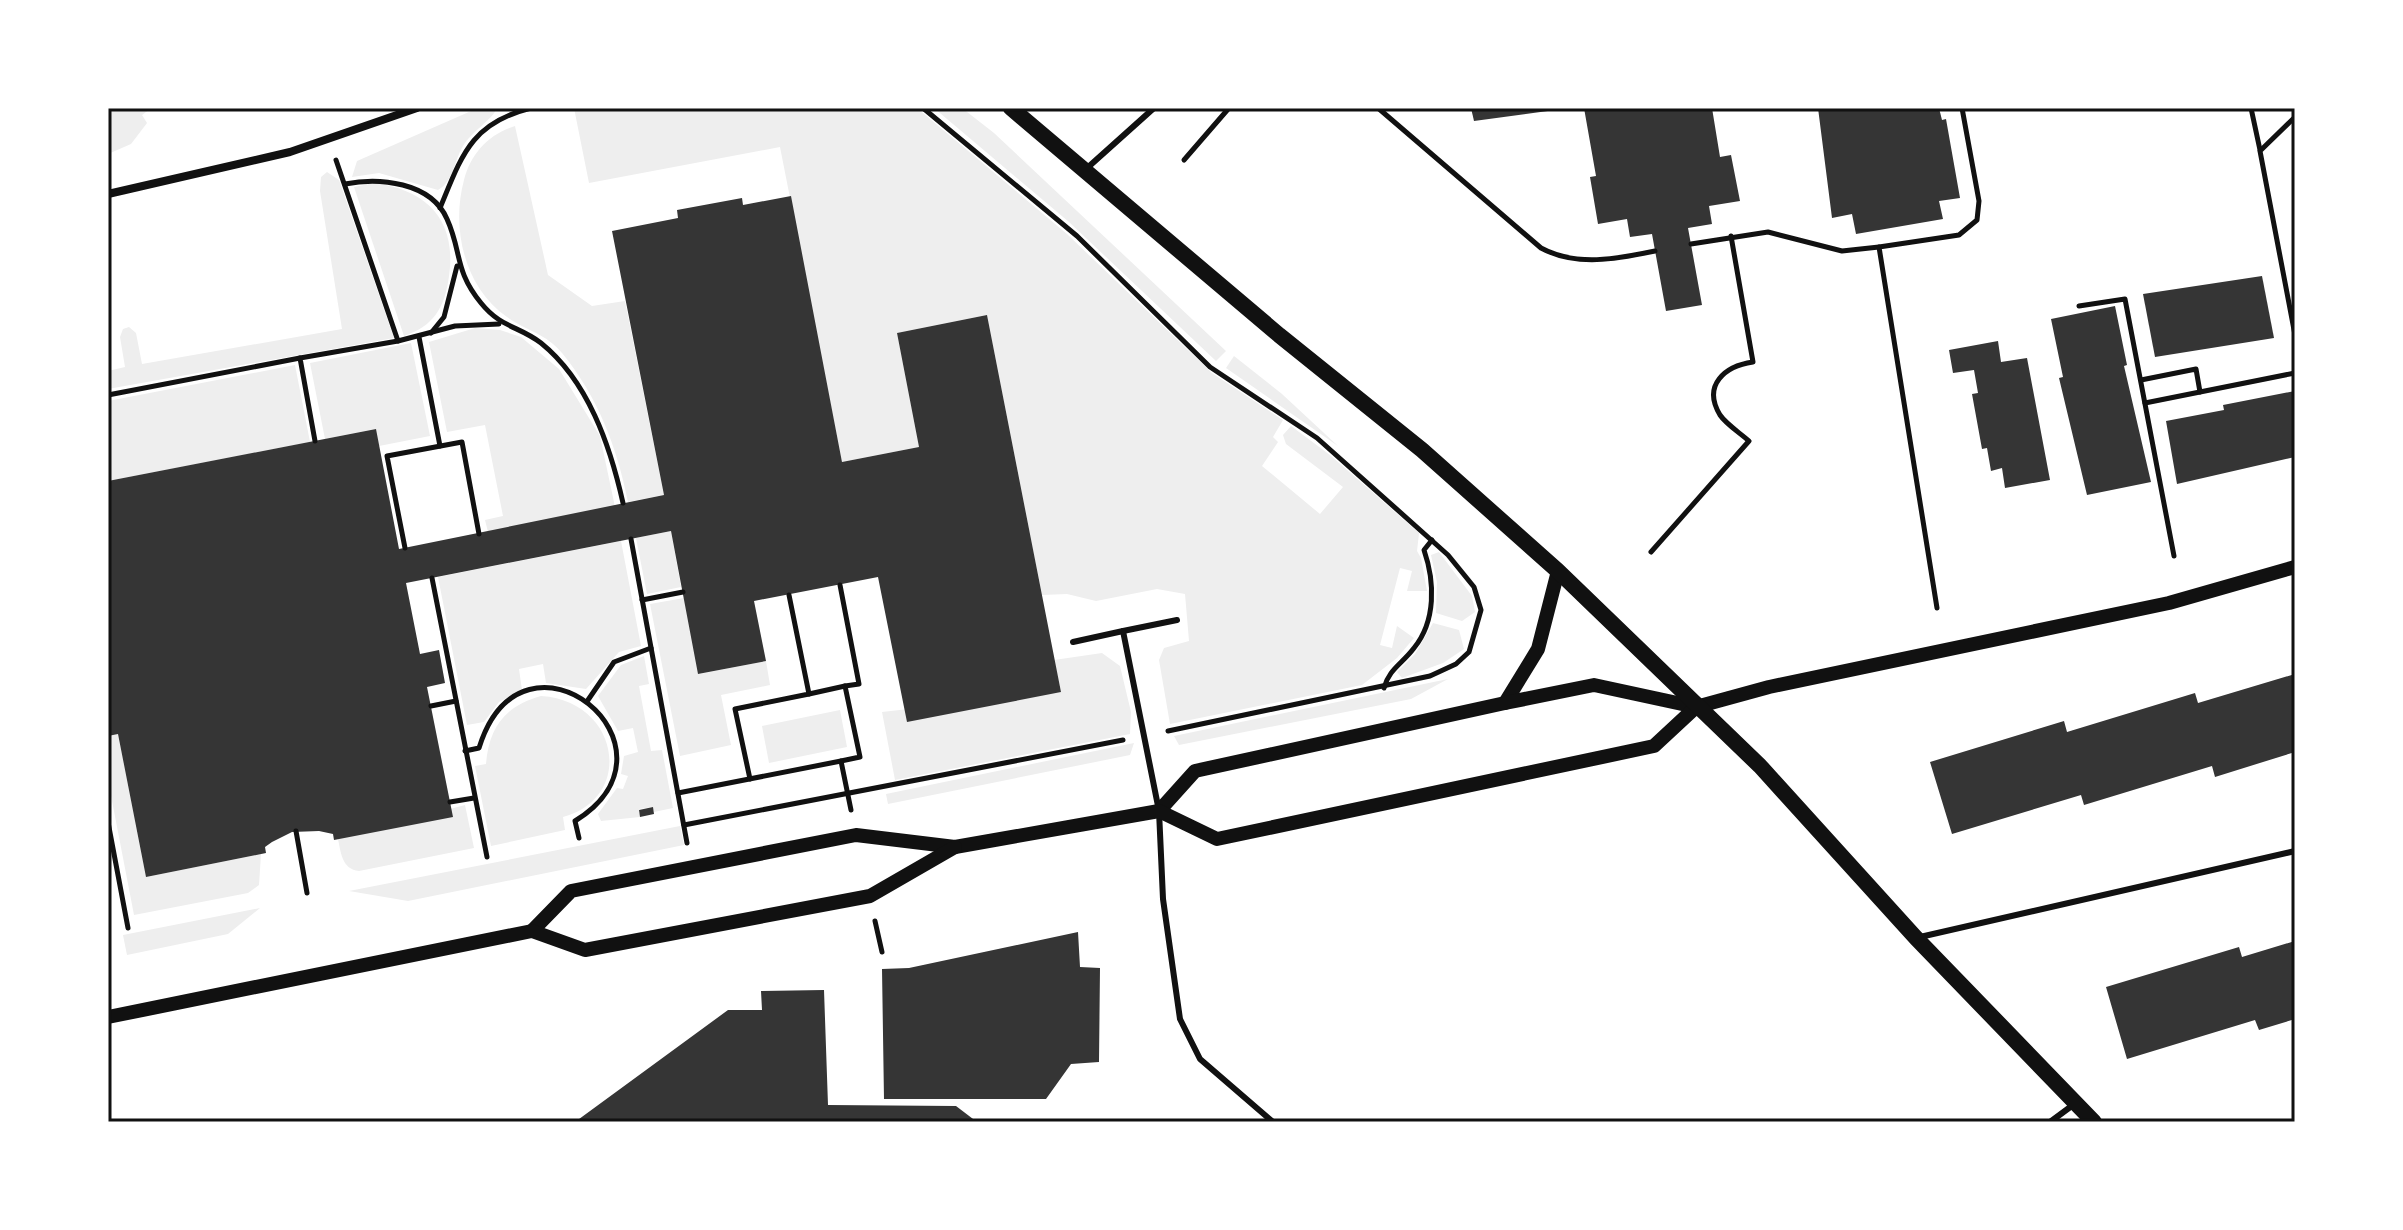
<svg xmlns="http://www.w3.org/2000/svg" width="2403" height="1230" font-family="Barlow,sans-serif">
  <rect width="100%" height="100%" fill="#fff"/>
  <g fill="#eee">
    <polygon points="108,108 150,109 142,115 147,123 131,144 108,154"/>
    <path d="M478,108h19c-5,12 -25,23 -34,38 -9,15 -10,36 -25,44l-59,-17 -27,4 5,-16z"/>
    <polygon points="574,108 917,108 1067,234 1212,373 1283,420 1273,437 1278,442 1262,466 1320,514 1343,487 1286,444 1283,435 1291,426 1330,455 1419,533 1417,551 1421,558 1427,591 1407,591 1412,571 1400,568 1380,645 1392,648 1397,626 1414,638 1397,658 1362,685 1170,724 1159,660 1164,648 1189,641 1185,594 1157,589 1096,601 1067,594 1042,595 987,315 897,333 919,447 842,462 780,147 589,183"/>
    <polygon points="934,108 962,108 994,133 1226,351 1216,361 1069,222"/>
    <path d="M515,126l33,149 44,31 33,-5 39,194 -36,7c-11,-55 -30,-105 -66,-149 -15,-19 -37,-23 -55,-36 -43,-30 -56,-89 -43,-137 7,-27 25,-46 51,-54z"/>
    <polygon points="327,172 339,180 394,338 108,389 108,371 125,367 120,337 123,329 129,327 136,333 142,364 342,329 320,191 321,177"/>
    <path d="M374,183c54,7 83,38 75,93 -4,31 -15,50 -45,60l-50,-149z"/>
    <polygon points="475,328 500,330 521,337 559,369 600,436 615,507 488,532 485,520 503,516 485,425 447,432 429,342"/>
    <polygon points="411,343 430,436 379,446 375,429 325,439 310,363"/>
    <polygon points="1234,356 1282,394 1338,446 1226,368"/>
    <polygon points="295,365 310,442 108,481 108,401"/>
    <polygon points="671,531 681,587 647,594 636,538"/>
    <polygon points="621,541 641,646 619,652 586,689 546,683 543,664 519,669 522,690 499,702 484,722 467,725 438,577"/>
    <polygon points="1439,552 1472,596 1475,612 1462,621 1436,613 1437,582 1431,555"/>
    <polygon points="684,598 699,674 766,661 770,685 721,695 731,745 680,756 650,604"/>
    <polygon points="1433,623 1459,630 1464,649 1443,663 1402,678 1397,672 1415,654"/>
    <polygon points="1102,653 1120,666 1131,712 1130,734 895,780 882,712 1061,692 1054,660"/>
    <polygon points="644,656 649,684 639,686 651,751 662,750 673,808 654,812 653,807 639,809 640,817 601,821 598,814 617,788 623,789 628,776 621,774 624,756 638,752 633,728 618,731 598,696 621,665"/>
    <polygon points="1448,679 1411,699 1179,745 1174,736"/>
    <path d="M541,696c79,5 94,102 22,121l2,13 -74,16 -16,-80 11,-2c3,-37 19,-58 55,-68z"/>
    <polygon points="840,710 847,747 769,763 762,726"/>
    <polygon points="118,734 146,877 261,854 259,885 248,893 134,915 108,780 108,736"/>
    <polygon points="1134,743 1130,755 888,804 886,794"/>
    <path d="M465,805l9,43 -115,23c-17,-2 -18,-18 -21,-32z"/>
    <polygon points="680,826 684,845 408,901 349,891"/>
    <polygon points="260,908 228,934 127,955 123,935"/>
  </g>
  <g fill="#353535">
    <polygon points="1471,108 1555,108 1555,110 1474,121"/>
    <polygon points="1584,108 1712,108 1720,157 1731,155 1740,201 1709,206 1712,224 1688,228 1702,305 1666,311 1652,234 1630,237 1627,219 1598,224 1590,177 1596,176"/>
    <polygon points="1818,108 1939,108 1942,120 1946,119 1960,198 1939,201 1943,219 1856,234 1852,214 1832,218"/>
    <polygon points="791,196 842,462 919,447 897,333 987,315 1061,692 907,722 878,577 754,601 766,661 698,674 671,531 406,583 420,654 439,650 445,683 427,687 453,817 334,840 333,834 319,831 292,832 272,842 265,847 266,853 146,877 118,734 108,736 108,702 111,701 108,481 376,429 399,549 664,495 612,231 678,218 677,210 742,198 743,205"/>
    <polygon points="2262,276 2274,338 2155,357 2143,294"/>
    <polygon points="2115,306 2127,365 2124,366 2151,482 2087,495 2059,378 2063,377 2051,319"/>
    <polygon points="1998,341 2001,362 2027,358 2050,480 2005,488 2002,468 1991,471 1987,448 1982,449 1972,394 1978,393 1974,370 1953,373 1949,350"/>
    <polygon points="2295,391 2295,457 2177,484 2166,421 2224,410 2223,405"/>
    <polygon points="2295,674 2295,752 2215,777 2212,766 2084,805 2081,795 1952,834 1930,762 2064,721 2067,732 2195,693 2198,703"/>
    <polygon points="653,807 654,814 640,817 639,810"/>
    <polygon points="1078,932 1080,967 1100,968 1099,1062 1071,1064 1046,1099 884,1099 882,969 909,968"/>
    <polygon points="2295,941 2295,1019 2259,1030 2255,1020 2127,1059 2106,987 2239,947 2242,957"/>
    <polygon points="824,990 828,1105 956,1106 977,1122 575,1122 728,1010 762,1010 761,991"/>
  </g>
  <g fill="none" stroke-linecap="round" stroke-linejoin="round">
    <g stroke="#111" stroke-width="5">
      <polyline points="923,108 1077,236 1210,367 1317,438 1448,555 1474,587 1481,610 1469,652 1456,664 1430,676 1168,731"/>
      <path d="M1378,108l163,140c35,19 76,11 114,3"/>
      <polyline points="2251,108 2260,150"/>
      <polyline points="2295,117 2260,151 2295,335"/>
      <polyline points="336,160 398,341 455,326 499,324"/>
      <polyline points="1184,160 1229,108"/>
      <path d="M345,184c34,-7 86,-2 102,35 15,33 7,51 34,84 20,25 38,23 60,40 47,38 69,102 82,160"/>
      <path d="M440,208c22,-53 31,-85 91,-100"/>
      <polyline points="1691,244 1768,232 1842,251 1879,247"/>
      <polyline points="2079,306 2125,299 2174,556"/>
      <polyline points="431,333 444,317 457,266"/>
      <polyline points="419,337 440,446"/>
      <polyline points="2141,380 2196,369 2200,392"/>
      <polyline points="108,395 300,358"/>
      <polyline points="2145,403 2295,373"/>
      <polyline points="315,441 300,358 398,341"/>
      <polyline points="631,539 687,843"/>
      <polyline points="405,548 387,456 462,442 479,534"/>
      <path d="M1651,552l98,-111c-9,-8 -23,-17 -29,-26 -18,-30 5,-49 33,-53l-22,-126"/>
      <polyline points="432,578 487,857"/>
      <polyline points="840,585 859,684 845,686 860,757 841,761"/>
      <polyline points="642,600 683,592"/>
      <polyline points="1937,608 1879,247 1959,235 1977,220 1979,201 1962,108"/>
      <path d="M1384,688c5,-19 18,-24 30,-40 22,-27 21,-66 10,-98l8,-10"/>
      <polyline points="809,694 845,686"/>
      <polyline points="588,700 614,662 651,648"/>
      <polyline points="431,706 456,701"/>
      <path d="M465,751l14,-3c44,-141 216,-1 96,73l4,17"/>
      <polyline points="750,779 735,709 809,694 789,595"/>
      <polyline points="678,793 841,761 851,810"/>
      <polyline points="450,802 474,798"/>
      <polyline points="108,822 128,928"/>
      <polyline points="684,825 1123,740"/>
      <polyline points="296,831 307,893"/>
      <polyline points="875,921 882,952"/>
    </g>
    <g stroke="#111" stroke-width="6">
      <polyline points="1086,169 1154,108"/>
      <polyline points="1123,631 1177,620"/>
      <polyline points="1073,642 1123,631 1159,811 1163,899 1180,1019 1200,1059 1273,1122"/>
      <polyline points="1920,937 2295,851"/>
      <polyline points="2050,1122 2073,1105"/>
    </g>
    <polyline stroke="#111" stroke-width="8" points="108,194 290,152 417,108"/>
    <g stroke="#111" stroke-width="14">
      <polyline points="1505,703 1538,649 1558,571"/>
      <polyline points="1159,811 1195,771 1505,703 1594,685 1696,707 1769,687 2169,603 2295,567"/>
      <polyline points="532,931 571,891 856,835 955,847 1159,811 1217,839 1654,746 1696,707"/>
      <polyline points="108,1017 532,931 585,950 870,896 955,847"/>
    </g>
    <polyline stroke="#111" stroke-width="16" points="1011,108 1279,335 1422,450 1558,571 1760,766 1916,938 2094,1122"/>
  </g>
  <rect width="2403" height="1230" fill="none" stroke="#ffffff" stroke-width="220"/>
  <rect x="110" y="110" width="2183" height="1010" fill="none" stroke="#111" stroke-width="3"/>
</svg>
